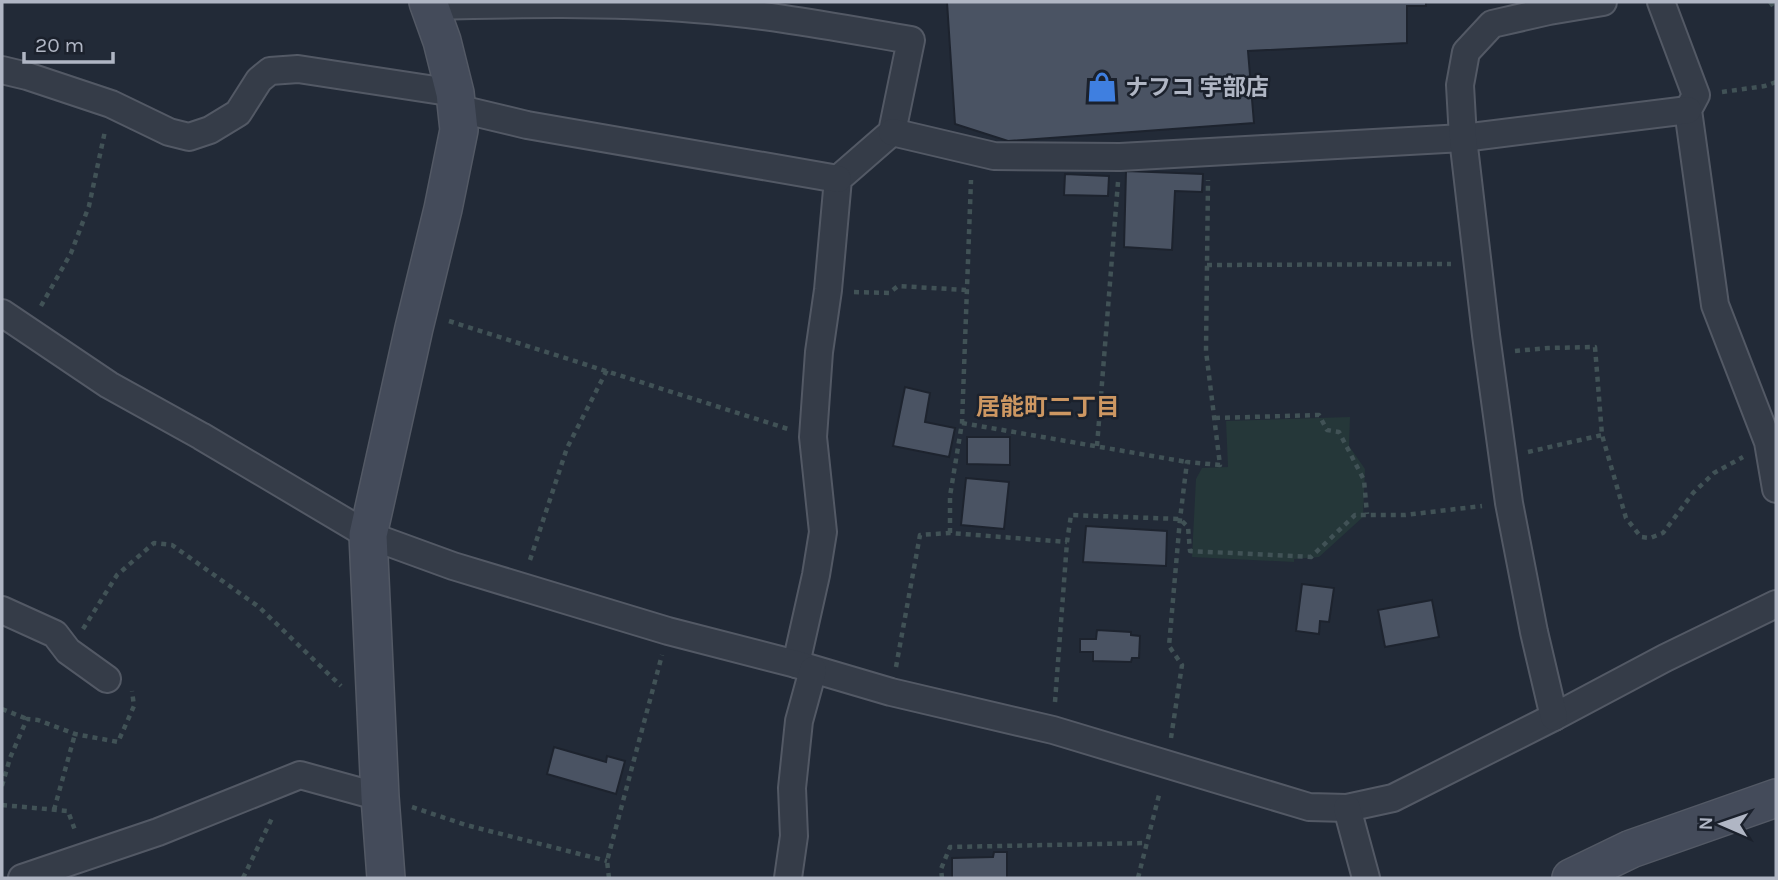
<svg xmlns="http://www.w3.org/2000/svg" width="1778" height="880" font-family="Karla,'Noto Sans JP',sans-serif">
  <rect width="100%" height="100%" fill="#222a37"/>
  <polygon fill="#253739" points="1350,417 1349,446 1365,469 1363,517 1319,557 1294,559 1294,562 1192,557 1196,479 1202,468 1228,467 1226,421"/>
  <g fill="#4a5363" stroke="#1d232e" stroke-width="2">
    <polygon points="947,2 1426,2 1426,6 1407,6 1407,43 1248,51 1254,123 1008,141 955,124"/>
    <polygon points="1126,171 1203,174 1202,192 1175,191 1172,250 1124,247"/>
    <polygon points="1065,174 1109,176 1108,196 1064,195"/>
    <polygon points="905,387 930,393 925,422 955,428 949,457 893,446"/>
    <polygon points="967,437 1010,437 1010,465 967,464"/>
    <polygon points="966,478 1009,482 1004,529 961,525"/>
    <polygon points="1086,526 1167,531 1166,566 1083,562"/>
    <polygon points="1302,584 1334,588 1329,622 1320,621 1319,634 1296,631"/>
    <polygon points="1432,600 1439,637 1385,647 1378,610"/>
    <polygon points="1097,630 1131,632 1131,635 1140,636 1139,658 1132,658 1131,662 1093,661 1093,652 1080,652 1080,639 1096,639"/>
    <polygon points="554,747 606,762 607,756 625,761 616,794 547,774"/>
    <polygon points="994,852 1007,852 1007,878 952,878 952,858 993,857"/>
  </g>
  <g fill="none" stroke-linecap="round" stroke-linejoin="round">
    <g stroke="#535965" stroke-width="30">
      <g id="street">
        <polyline points="1661,2 1696,95 1688,110 1715,305 1768,442 1776,489"/>
        <path d="M430,6c88,-2 177,-4 265,3 72,5 144,19 216,31l-19,92 -54,47 -10,111 -9,62 -6,85 10,95 -7,43 -20,89"/>
        <polyline points="2,70 27,76 111,104 169,132 189,137 210,130 238,113 259,80 270,71 298,69 455,93"/>
        <polyline points="456,108 527,125 838,179"/>
        <polyline points="892,132 994,156 1120,157 1463,138 1688,110"/>
        <polyline points="2,313 109,385 201,436 368,535 453,566 668,631 796,664 891,692 1053,730 1309,807 1347,808 1393,798 1554,717 1665,658 1776,604"/>
        <polyline points="2,610 55,634 68,651 107,679"/>
        <polyline points="1554,717 1534,632 1509,503 1486,335 1463,138 1460,85 1466,52 1492,24 1549,11 1603,2"/>
        <polyline points="1347,808 1366,878"/>
        <polyline points="22,878 158,832 300,775 380,797"/>
        <polyline points="788,878 794,836 792,788 799,721 813,670"/>
      </g>
    </g>
    <g stroke="#535965" stroke-width="40">
      <g id="secondary">
        <polyline points="386,878 380,797 368,535 414,328 443,209 459,130 455,93 442,41 428,2"/>
        <polyline points="1571,878 1631,849 1776,798"/>
      </g>
    </g>
    <g stroke="#415256" stroke-width="4.5" stroke-dasharray="5 5" stroke-linecap="butt">
      <polyline points="1770,2 1776,10"/>
      <polyline points="1722,92 1765,86 1776,82"/>
      <polyline points="1207,265 1451,264"/>
      <polyline points="854,292 889,293 898,286 966,290"/>
      <polyline points="41,306 71,253 89,206 105,131"/>
      <polyline points="449,321 788,429"/>
      <polyline points="1515,351 1548,348 1595,347 1602,435 1626,518 1641,537 1650,538 1663,533 1693,493 1714,473 1743,457"/>
      <polyline points="1215,418 1319,415 1327,430 1339,432 1364,480 1367,514"/>
      <polyline points="962,423 1187,462"/>
      <polyline points="1097,446 1118,182"/>
      <polyline points="1528,452 1602,435"/>
      <polyline points="950,533 950,496 962,423 971,180"/>
      <polyline points="530,560 567,448 607,370"/>
      <polyline points="83,629 117,575 154,543 172,545 259,607 341,686"/>
      <polyline points="896,667 920,535 950,533 1067,542"/>
      <polyline points="1055,702 1067,542 1071,515 1180,519 1188,527 1190,551 1311,557 1355,515 1405,515 1482,506"/>
      <polyline points="2,709 27,719"/>
      <polyline points="1171,738 1182,665 1169,646 1180,519 1187,462 1220,465 1206,351 1208,180"/>
      <polyline points="2,786 10,758 27,719 38,720 75,734 118,742 134,706 132,691"/>
      <polyline points="2,805 68,811 76,833"/>
      <polyline points="412,807 466,825 607,861"/>
      <polyline points="54,810 75,734"/>
      <polyline points="243,878 273,816"/>
      <polyline points="609,878 607,861 662,655"/>
      <polyline points="942,878 941,869 950,847 1146,843"/>
      <polyline points="1138,878 1160,791"/>
    </g>
    <use href="#street" stroke="#353c48" stroke-width="26"/>
    <use href="#secondary" stroke="#444b5a" stroke-width="37"/>
  </g>
  <defs>
    <g id="shop-bare" transform="scale(2.415)"><path d="M-5-2.5h2.3a2.7 3.5 0 0 1 5.4 0H5L5.5 6h-11ZM-1.5-2.5h3a1.5 2.3 0 0 0-3 0Z" fill="#3f7fe0" stroke="#1b212c" stroke-width="2.5" paint-order="stroke"/></g>
  </defs>
  <g fill-rule="evenodd">
    <use href="#shop-bare" x="1102" y="87"/>
  </g>
  <g text-anchor="middle" stroke-width="5" stroke-linejoin="round" paint-order="stroke">
    <g font-size="23" font-weight="bold" fill="#b0b6c4" stroke="#1b212c" text-anchor="start">
      <text x="1125" y="95">ナフコ 宇部店</text>
    </g>
    <g font-size="24" font-weight="bold" fill="#cd9762" stroke="#1b212c">
      <text x="1048" y="415">居能町二丁目</text>
    </g>
  </g>
  <rect width="1778" height="880" fill="none" stroke="#b0b6c4" stroke-width="7"/>
  <g transform="translate(1722 824) rotate(272)" stroke="#1b212c" stroke-width="5" paint-order="stroke">
  <path d="M0-5L12 26L0 18L-12 26Z" fill="#b0b6c4"/>
  <text y="-10" font-size="19" font-weight="bold" text-anchor="middle" fill="#b0b6c4">N</text>
  </g>
  <path d="M24 52v10h89v-10" fill="none" stroke="#b0b6c4" stroke-width="3.5"/>
  <text x="35" y="52" font-size="21" fill="#b0b6c4" stroke="#1b212c" stroke-width="5" paint-order="stroke">20 m</text>
</svg>
